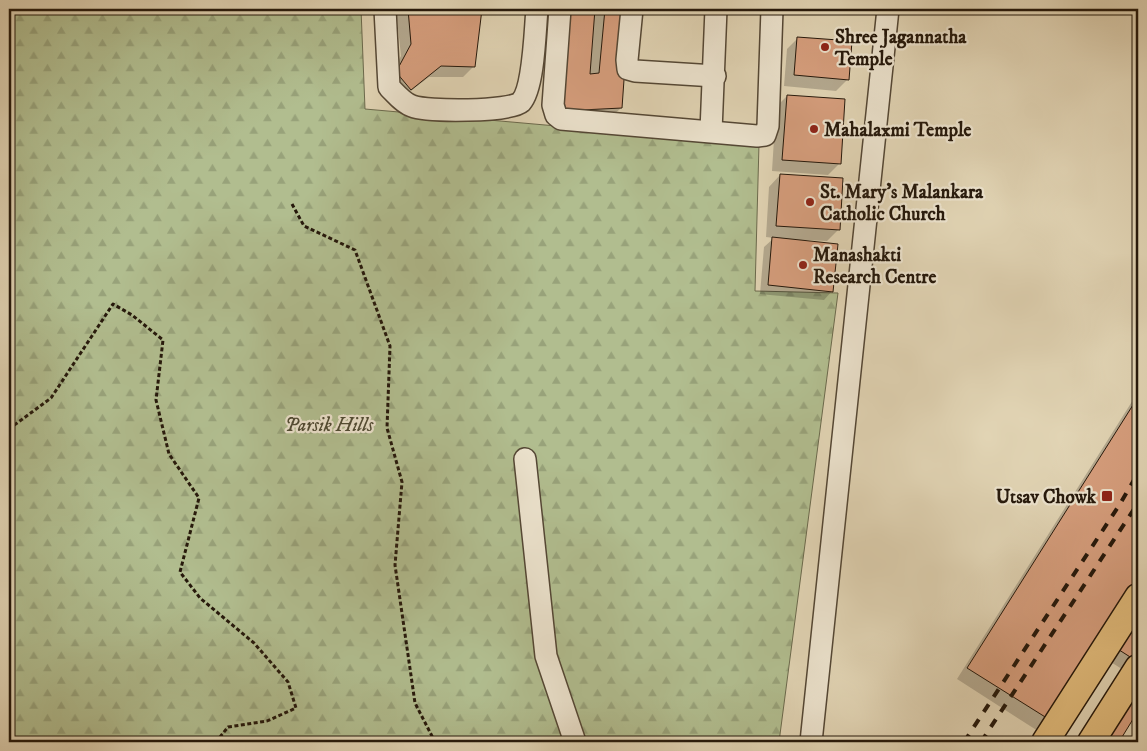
<svg xmlns="http://www.w3.org/2000/svg" width="1147" height="751" font-family="'IM FELL DW Pica',serif">
  <defs>
    <pattern id="forest-firs" width="22" height="20" patternUnits="userSpaceOnUse" patternTransform="scale(1.25)"><rect width="22" height="20" fill="#b1bd8f"/><path d="M5 1l3.5 6h-7zM16 11l3.5 6h-7z" fill="#98a27a"/></pattern>
  </defs>
  <rect width="100%" height="100%" fill="#e1d4b4"/>
  <filter id="stains"><feTurbulence type="fractalNoise" baseFrequency=".004" numOctaves="4"/><feColorMatrix values="0 0 0 0 .2 0 0 0 0 .09 0 0 0 0 .02 0 0 0 .5 -.17"/></filter>
  <radialGradient id="worn" r=".72"><stop offset=".6" stop-color="#630" stop-opacity="0"/><stop offset="1" stop-color="#630" stop-opacity=".3"/></radialGradient>
  <polygon fill="url(#forest-firs)" stroke="#6b6a4d" points="9,9 361,9 365,109 759,144 755,291 838,293 779,742 9,742"/>
  <g fill="#0003">
    <polygon points="396,9 480,9 474,66 463,77 429,77 399,100 386,84 401,56"/>
    <polygon points="557,9 628,9 621,108 609,119 550,121"/>
    <polygon points="798,38 847,80 836,91 784,86 787,49"/>
    <polygon points="787,96 839,164 828,175 772,171 776,107"/>
    <polygon points="780,175 838,230 827,241 806,240 832,291 824,300 760,294 764,247 774,238 766,237 769,187"/>
    <polygon points="1138,392 1138,593 1117,625 1138,638 1138,709 1117,742 1098,742 1138,679 1093,651 1038,731 957,679"/>
  </g>
  <g fill="#d69e7d" stroke="#25180b">
    <polygon points="408,9 482,9 475,67 441,66 411,90 396,72 411,44"/>
    <polygon points="567,9 595,9 590,74 599,73 605,9 629,9 622,108 561,111"/>
    <polygon points="797,37 852,41 849,80 794,75"/>
    <polygon points="787,95 845,99 841,164 782,160"/>
    <polygon points="780,174 843,178 840,230 776,226"/>
    <polygon points="772,237 838,244 833,292 768,285"/>
    <polygon points="1138,397 1138,595 1119,625 1138,637 1138,662 1102,639 1050,720 967,668"/>
    <polygon points="1138,683 1138,711 1119,742 1101,742"/>
  </g>
  <g fill="none" stroke-linecap="round" stroke-linejoin="round">
    <g stroke="#544735" stroke-width="24">
      <g id="minor">
        <path d="M385,9l4,78c6,6 14,16 23,19 15,6 98,6 109,-4 13,-14 14,-73 16,-93"/>
        <polyline points="560,9 553,105 556,115 561,119 757,136 765,135 768,126 772,9"/>
        <polyline points="632,9 627,60 628,69 635,71 715,76"/>
        <polyline points="711,131 716,9"/>
        <polyline points="525,459 546,656 575,742"/>
        <polyline points="811,742 888,9"/>
      </g>
    </g>
    <g stroke="#25180b" stroke-width="29">
      <g id="major">
        <polyline points="1045,742 1138,597"/>
        <polyline points="1091,742 1138,668"/>
      </g>
    </g>
    <g stroke="#25180b" stroke-width="3" stroke-dasharray="4 2.5" stroke-linecap="butt">
      <polyline points="292,204 304,226 355,250 390,346 387,428 402,482 395,565 415,703 435,742"/>
      <polyline points="9,429 51,398 113,304 132,315 163,340 156,400 169,454 199,498 180,572 200,598 254,643 288,682 296,708 267,721 228,727 216,742"/>
    </g>
    <use href="#minor" stroke="#ece3ce" stroke-width="21"/>
    <use href="#major" stroke="#e0ba7a" stroke-width="26"/>
    <g stroke="#25180b" stroke-width="4" stroke-dasharray="9 9" stroke-linecap="butt">
      <polyline points="964,742 1120,504 1138,473"/>
      <polyline points="981,742 1138,503"/>
    </g>
  </g>
  <g fill="#8f2418" stroke="#ece3ce" stroke-width="2">
    <circle cx="825" cy="47" r="5"/>
    <circle cx="814" cy="129" r="5"/>
    <circle cx="810" cy="202" r="5"/>
    <circle cx="803" cy="265" r="5"/>
    <rect x="1101" y="490" width="12" height="12" rx="2.5"/>
  </g>
  <g text-anchor="middle" stroke-width="4.5" stroke-linejoin="round" paint-order="stroke">
    <g font-size="19" font-weight="bold" fill="#25180b" stroke="#ece3ce" text-anchor="start">
      <text x="835" y="43">Shree Jagannatha<tspan x="835" dy="22">Temple</tspan></text>
      <text x="824" y="136">Mahalaxmi Temple</text>
      <text x="820" y="198">St. Mary's Malankara<tspan x="820" dy="22">Catholic Church</tspan></text>
      <text x="813" y="261">Manashakti<tspan x="813" dy="22">Research Centre</tspan></text>
      <text x="1096" y="503" text-anchor="end">Utsav Chowk</text>
    </g>
    <g font-size="19" font-style="italic" fill="#4f4a33" stroke="#ece3ce">
      <text x="329" y="431">Parsik Hills</text>
    </g>
  </g>
  <rect width="1147" height="751" fill="none" stroke="#e1d4b4" stroke-width="30"/>
  <rect x="10" y="10" width="1127" height="731" fill="none" stroke="#25180b" stroke-width="2.5"/>
  <rect x="15" y="15" width="1117" height="721" fill="none" stroke="#25180b"/>
  <rect width="100%" height="100%" filter="url(#stains)"/>
  <rect width="100%" height="100%" fill="url(#worn)"/>
</svg>
